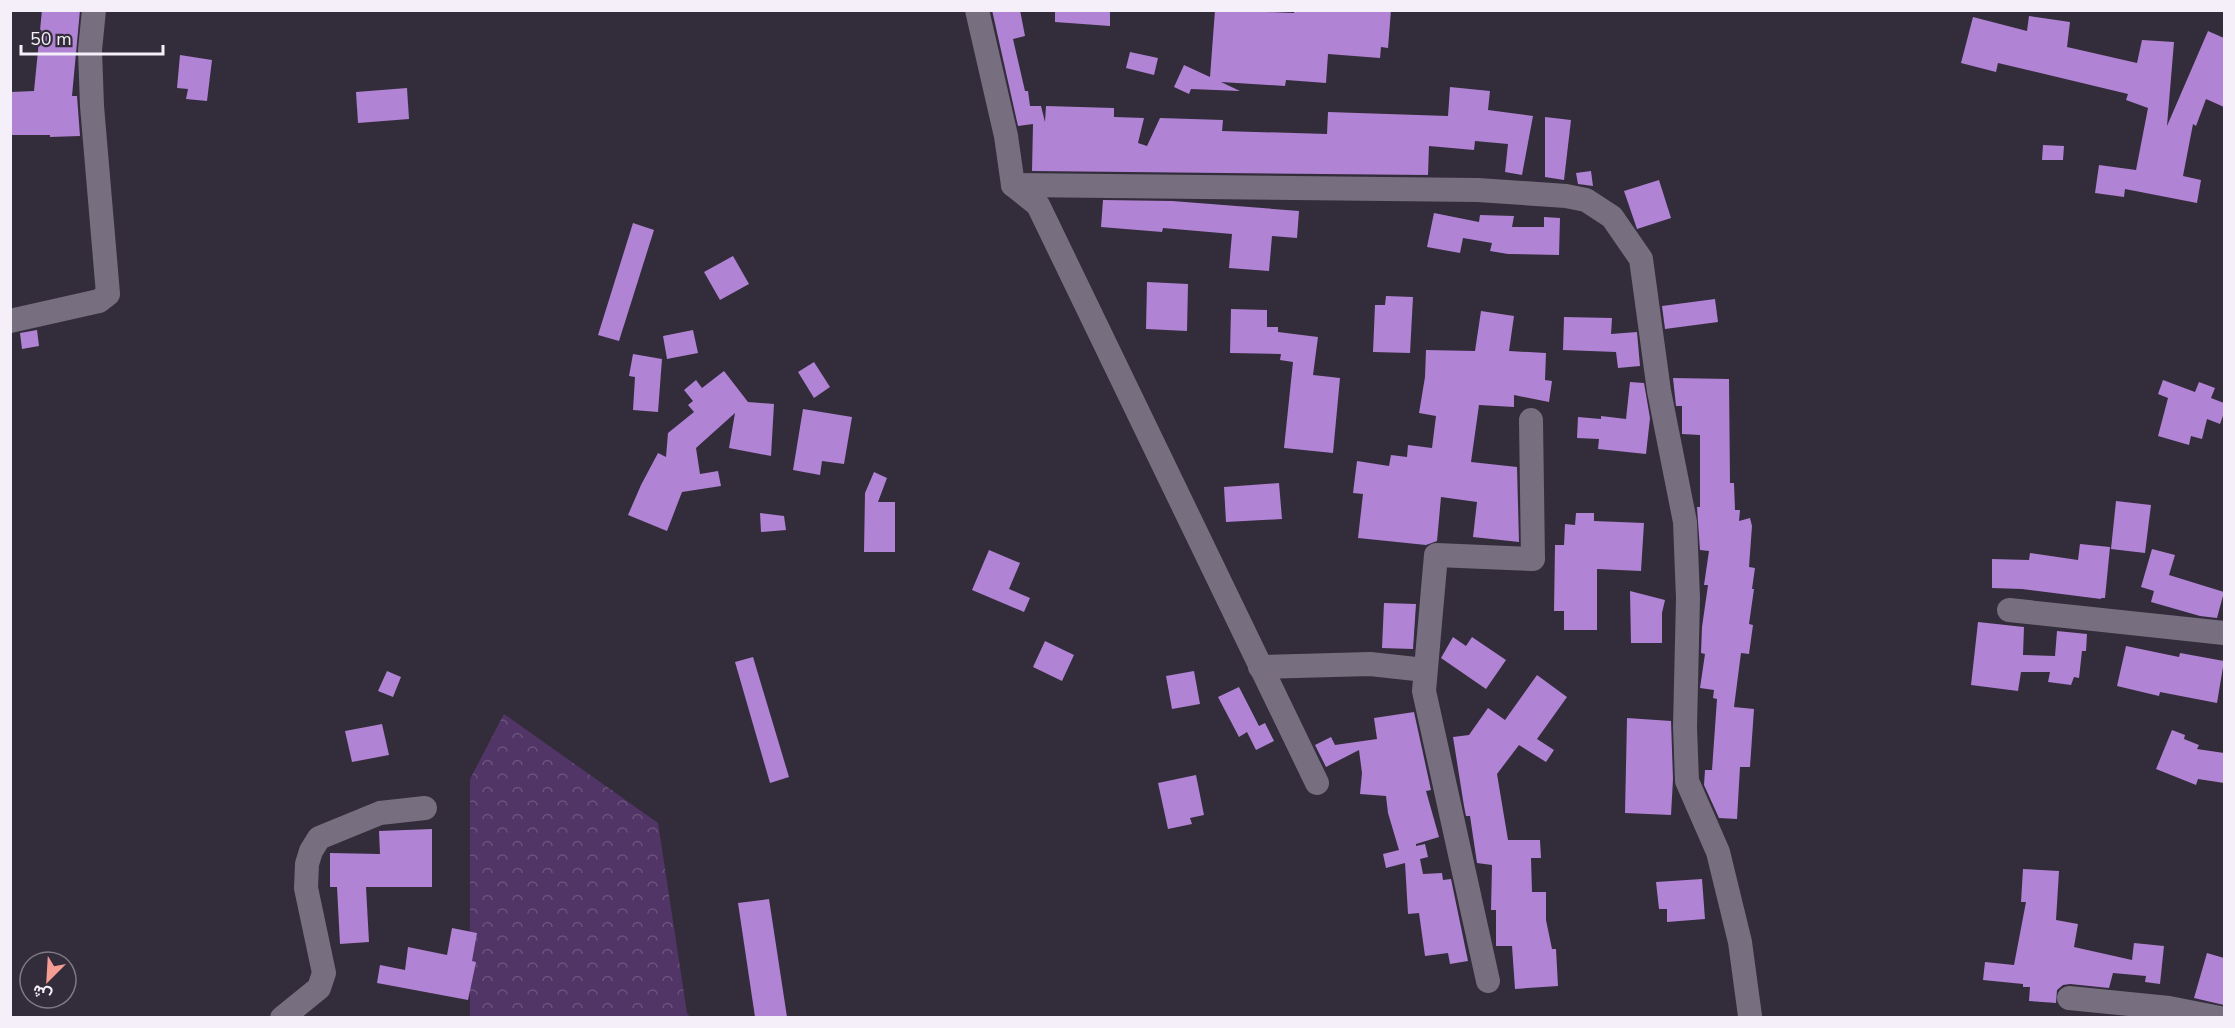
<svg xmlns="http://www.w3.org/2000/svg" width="2235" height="1028" font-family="'Nunito Sans',Vazirmatn,sans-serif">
  <defs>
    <pattern id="forest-crowns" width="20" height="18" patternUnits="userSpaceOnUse" patternTransform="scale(1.5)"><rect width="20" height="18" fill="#513566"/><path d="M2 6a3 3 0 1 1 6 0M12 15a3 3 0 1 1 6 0" fill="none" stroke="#6b537d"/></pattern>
  </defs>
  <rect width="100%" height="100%" fill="#332c3a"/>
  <polygon fill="url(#forest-crowns)" points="504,714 658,823 687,1013 690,1017 470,1018 470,779"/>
  <g fill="#b083d4">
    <polygon points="42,10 80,10 72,96 77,96 80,136 50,137 50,135 10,135 10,92 34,91"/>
    <polygon points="992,10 1020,10 1025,36 1013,39 1025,91 1028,91 1030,106 1041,106 1045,122 1046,106 1114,108 1114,117 1144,118 1138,143 1147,146 1160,118 1223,120 1222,131 1327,134 1328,112 1448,116 1450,87 1490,91 1488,110 1533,116 1522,175 1505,172 1508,144 1475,141 1474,150 1429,146 1428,175 1032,171 1033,124 1018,126"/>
    <polygon points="1055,10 1110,10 1110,26 1055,22"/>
    <polygon points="1215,10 1294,13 1294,10 1391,10 1388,48 1381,47 1380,58 1328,54 1326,83 1286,80 1285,86 1221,82 1240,91 1191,89 1189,94 1174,87 1184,65 1210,77"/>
    <polygon points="2029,16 2070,22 2067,47 2137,63 2142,40 2174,42 2167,126 2208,31 2224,38 2224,107 2206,99 2196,126 2193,124 2183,176 2201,180 2197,203 2125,189 2124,197 2095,193 2099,165 2136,170 2148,108 2126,100 2128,94 1998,63 1996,72 1961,63 1973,17 2027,31"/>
    <polygon points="1130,52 1158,58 1154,75 1126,68"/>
    <polygon points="180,55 212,60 207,101 186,99 188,89 177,88"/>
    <polygon points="407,88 409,119 358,123 356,92"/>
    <polygon points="1545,117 1571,120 1564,180 1545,177"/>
    <polygon points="2043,145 2064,146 2063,160 2042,160"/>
    <polygon points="1591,171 1593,186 1578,184 1576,173"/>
    <polygon points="1659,180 1671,218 1637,229 1624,191"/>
    <polygon points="1103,200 1172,201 1299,211 1297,238 1272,236 1269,271 1229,268 1232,234 1163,228 1162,232 1101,227"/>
    <polygon points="1434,213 1479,222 1480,215 1514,216 1512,227 1544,227 1544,217 1560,218 1559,255 1508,254 1490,251 1492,243 1463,238 1460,253 1427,247"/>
    <polygon points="633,223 654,230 619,341 598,335"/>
    <polygon points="733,256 749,284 720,300 704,272"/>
    <polygon points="1147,282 1188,284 1187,331 1146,329"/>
    <polygon points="1386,296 1413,297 1410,353 1373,352 1375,305 1385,305"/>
    <polygon points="1715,299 1718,322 1665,329 1662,306"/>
    <polygon points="1231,309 1267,310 1267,327 1278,327 1278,332 1318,337 1313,375 1340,378 1333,453 1284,448 1293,362 1280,360 1281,354 1230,353"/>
    <polygon points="1481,311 1514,316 1509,351 1546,353 1545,380 1552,381 1549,402 1514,395 1514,407 1479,405 1471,462 1517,467 1519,542 1473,537 1477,502 1441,497 1437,541 1426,545 1358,538 1363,494 1353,493 1357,461 1389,466 1391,455 1407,457 1408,445 1432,448 1436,416 1419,413 1425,377 1426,350 1475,351"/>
    <polygon points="1564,317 1612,318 1611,334 1637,332 1640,366 1618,368 1616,352 1563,350"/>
    <polygon points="37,330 39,346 22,349 20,333"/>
    <polygon points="693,330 698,353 667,359 663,336"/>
    <polygon points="633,354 662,359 658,412 633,410 635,377 629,376"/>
    <polygon points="814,362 830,387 814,398 798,372"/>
    <polygon points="724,371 748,402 774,404 771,456 729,448 735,413 696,448 700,474 718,471 721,486 682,492 667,531 628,515 641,485 658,453 666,457 668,433 694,412 688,405 693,401 684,390 696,380 702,388"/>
    <polygon points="1673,378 1729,379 1730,483 1734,483 1735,510 1740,510 1739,521 1750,518 1752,526 1749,567 1755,568 1752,589 1754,589 1749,624 1753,625 1749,654 1741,653 1734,707 1754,709 1750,767 1740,767 1737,819 1719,818 1704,785 1705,770 1712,770 1717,699 1713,698 1714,690 1700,688 1705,654 1701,653 1702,627 1708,585 1704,585 1709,551 1700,550 1697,507 1700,507 1700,435 1682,434 1682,406 1676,406"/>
    <polygon points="2163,380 2195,392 2199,382 2215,388 2211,398 2224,403 2224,413 2220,424 2207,419 2202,439 2191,436 2189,445 2158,436 2168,398 2158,394"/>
    <polygon points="1630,382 1644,383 1650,418 1646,454 1598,449 1599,439 1577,438 1578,417 1601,419 1601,416 1626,419"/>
    <polygon points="803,409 852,417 844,464 822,461 820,475 793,470"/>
    <polygon points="874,472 887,478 878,502 895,502 895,552 864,552 865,493"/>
    <polygon points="1279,483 1282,519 1226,522 1224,487"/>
    <polygon points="2116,501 2151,505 2145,553 2111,549"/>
    <polygon points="760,513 784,516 786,530 761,532"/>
    <polygon points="1576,513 1594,513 1594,521 1644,523 1641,571 1597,569 1597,630 1564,630 1564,611 1554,611 1555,545 1564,545 1565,524 1575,525"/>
    <polygon points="2080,544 2110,547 2105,598 2101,598 2101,599 2022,589 1992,588 1992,559 2029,560 2030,553 2078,560"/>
    <polygon points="2152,549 2175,555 2169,575 2224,592 2217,618 2200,616 2151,602 2154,591 2141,587"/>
    <polygon points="989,550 1020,563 1009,589 1030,598 1024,612 972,590"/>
    <polygon points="1630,591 1665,600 1662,613 1662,643 1631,643"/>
    <polygon points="1384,603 1416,604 1413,649 1382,648"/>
    <polygon points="1978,622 2024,627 2023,655 2055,656 2057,631 2087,634 2086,651 2082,651 2079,678 2074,677 2071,685 2048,682 2050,672 2021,672 2018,691 1971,685"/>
    <polygon points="1453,637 1466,646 1472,637 1506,660 1486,689 1441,658"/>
    <polygon points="1045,641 1074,655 1062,681 1033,667"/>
    <polygon points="2126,646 2179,657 2180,653 2224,661 2217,703 2160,692 2159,696 2117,686"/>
    <polygon points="753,657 789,777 770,783 735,662"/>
    <polygon points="387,671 401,677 393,697 378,691"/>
    <polygon points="1194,671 1200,704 1172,709 1166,676"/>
    <polygon points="1537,675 1567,697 1537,739 1554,750 1546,762 1519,745 1497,774 1508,840 1540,840 1541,858 1531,858 1532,892 1546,892 1546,920 1552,949 1556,949 1558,986 1515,989 1512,946 1496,946 1496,910 1491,910 1492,865 1477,863 1470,816 1466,816 1464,806 1453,737 1469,735 1488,708 1505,720"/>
    <polygon points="1239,687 1259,726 1265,723 1274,741 1256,750 1247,732 1239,737 1218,697"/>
    <polygon points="1414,712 1431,790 1426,791 1439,837 1416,844 1416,846 1425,844 1428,857 1420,859 1423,874 1442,873 1443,880 1451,879 1468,961 1450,964 1448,953 1425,956 1419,913 1408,914 1405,863 1386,868 1383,854 1399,850 1388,813 1386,796 1360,794 1362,773 1359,750 1326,767 1315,745 1331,737 1335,745 1377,739 1374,718"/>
    <polygon points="1627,718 1671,721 1673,779 1671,815 1625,813"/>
    <polygon points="382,724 389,755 352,762 345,731"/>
    <polygon points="2172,730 2185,735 2184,739 2199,745 2197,749 2224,753 2224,783 2198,779 2196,785 2156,769"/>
    <polygon points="1196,775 1204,815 1190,818 1192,824 1168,829 1158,783"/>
    <polygon points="432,829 432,887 366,887 369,942 340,944 337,887 330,887 330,853 380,854 379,831"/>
    <polygon points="2023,869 2059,871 2056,920 2078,924 2074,947 2132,960 2134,943 2164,946 2160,984 2145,982 2146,976 2113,973 2109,988 2070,984 2063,985 2057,990 2056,1003 2029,1001 2030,987 2023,987 2023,984 1983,980 1985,962 2014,965 2026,902 2021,902"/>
    <polygon points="1702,879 1705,919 1667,922 1667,909 1659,909 1656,882"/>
    <polygon points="769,899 787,1017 755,1017 738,903"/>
    <polygon points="452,928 477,933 472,961 476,962 468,1000 377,983 380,965 405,970 408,947 447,955"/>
    <polygon points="2207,953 2224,958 2224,1005 2194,998"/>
  </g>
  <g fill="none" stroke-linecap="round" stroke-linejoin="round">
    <g stroke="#776e7f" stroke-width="24">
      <polyline points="977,10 1006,136 1013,185 1038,205 1317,783"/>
      <polyline points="1013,185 1478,190 1566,196 1586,200 1612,217 1641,259 1659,391 1685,522 1688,598 1685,727 1687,781 1718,852 1740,942 1750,1016"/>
      <polyline points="10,321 99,301 108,294 92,106 90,50 94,10"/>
      <polyline points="2009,610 2224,633"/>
      <polyline points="1260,667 1370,664 1425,670"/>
      <polyline points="1488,981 1424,691 1436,555 1533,559 1531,420"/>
      <polyline points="2069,998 2169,1008 2220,1018"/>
      <polyline points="282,1018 319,988 324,973 306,888 307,864 311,851 319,838 380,813 425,808"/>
    </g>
  </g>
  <rect width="2235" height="1028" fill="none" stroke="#f4eff9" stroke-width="24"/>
  <g transform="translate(48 980) rotate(204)"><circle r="28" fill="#332c3a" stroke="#807a86" stroke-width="1.5"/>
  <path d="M0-4.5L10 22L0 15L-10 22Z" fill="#f59c93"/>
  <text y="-9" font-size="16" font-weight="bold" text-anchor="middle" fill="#f4eff9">ش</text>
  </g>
  <path d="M21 45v9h142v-9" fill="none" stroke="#f4eff9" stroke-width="3"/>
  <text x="30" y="45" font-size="18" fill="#f4eff9" stroke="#332c3a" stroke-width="4.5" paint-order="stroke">50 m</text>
</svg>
